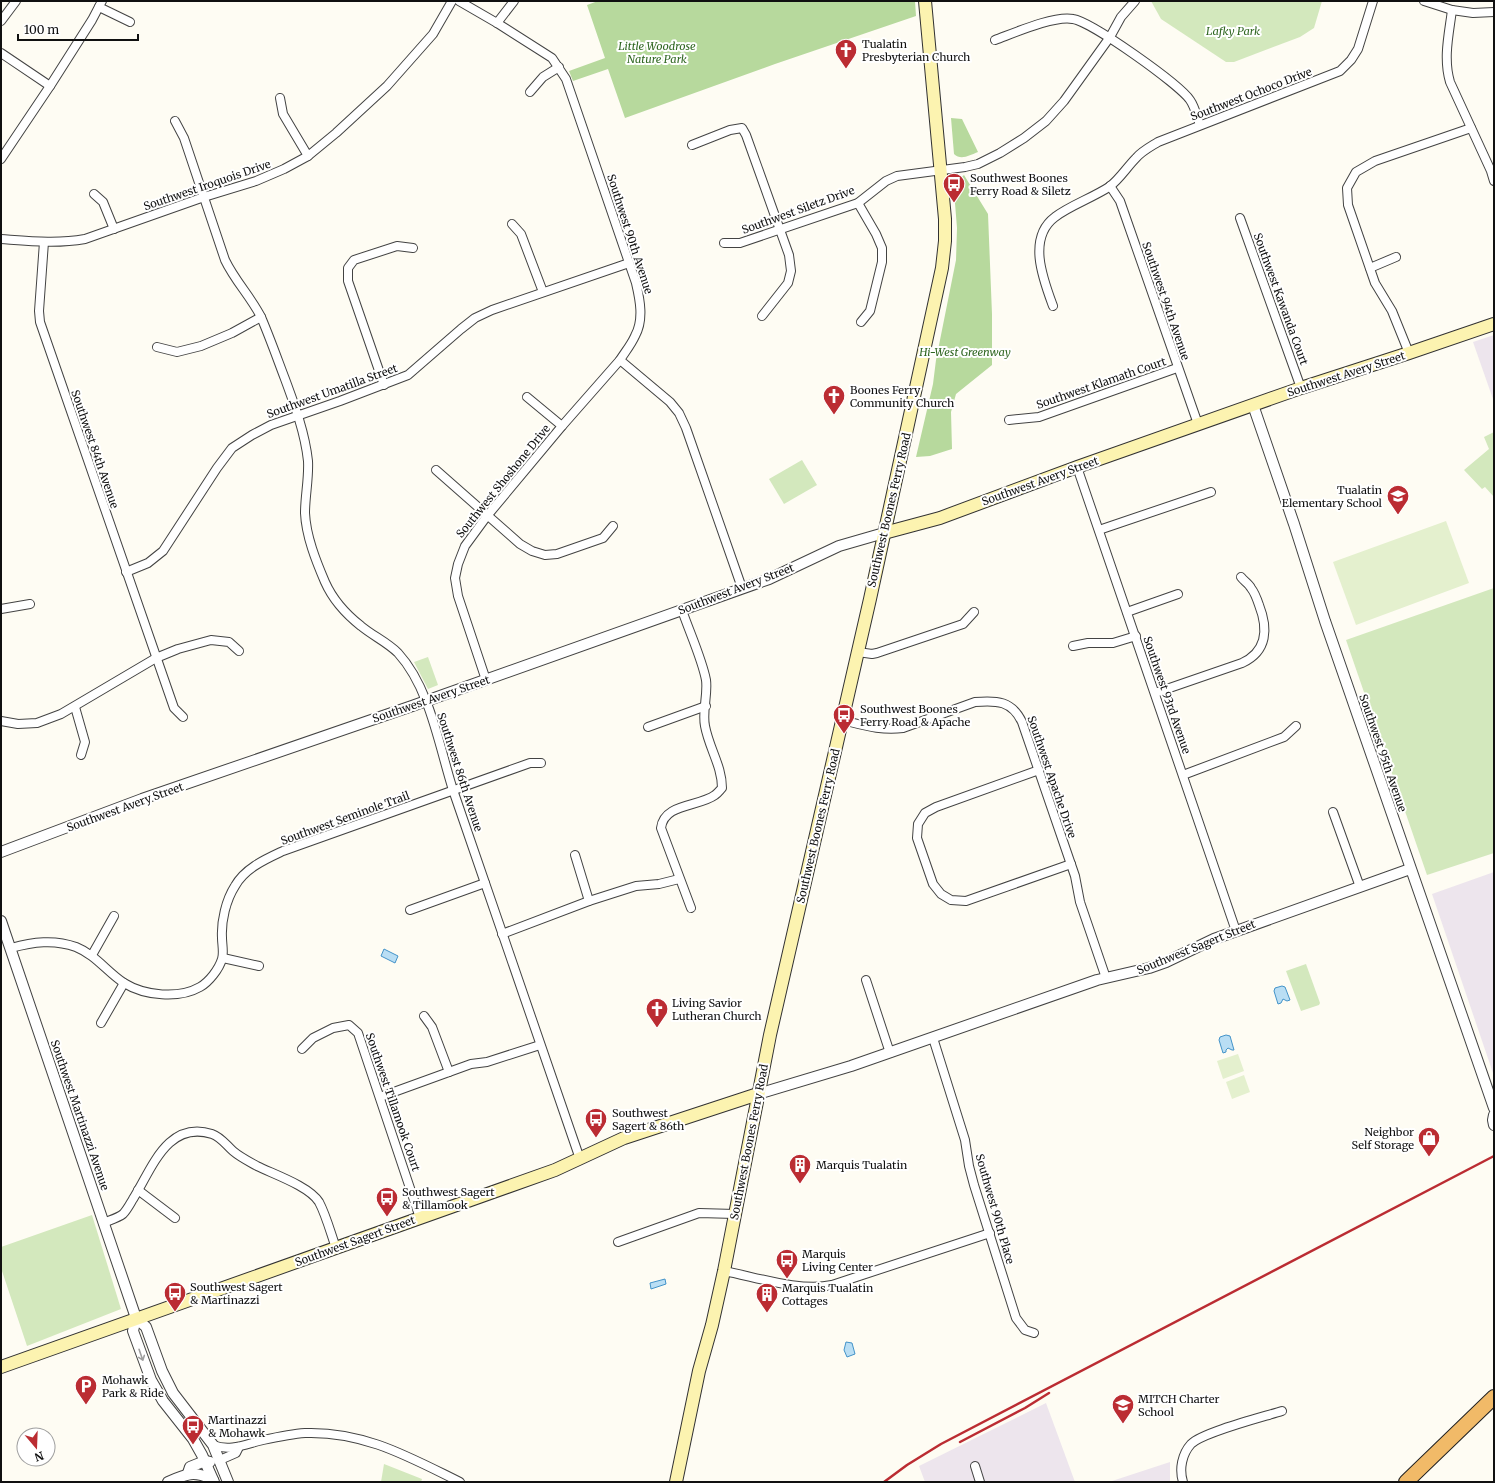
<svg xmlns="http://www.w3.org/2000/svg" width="1495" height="1483" font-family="Merriweather,serif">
  <rect width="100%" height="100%" fill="#fefcf3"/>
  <g fill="#ede5ed">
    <polygon points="1494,335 1494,402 1473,342"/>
    <polygon points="1494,872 1494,1076 1432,894"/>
    <polygon points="1046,1403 1075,1482 925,1482 919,1466"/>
    <polygon points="1170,1462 1170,1482 1109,1482"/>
  </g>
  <g fill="#d3e8bd">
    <polygon points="1151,1 1322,1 1314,28 1300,37 1234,62 1226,62 1161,19"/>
    <polygon points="1494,432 1494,497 1485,487 1482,489 1464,470 1489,449 1484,437"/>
    <polygon points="802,460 817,485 784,504 769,479"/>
    <polygon points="1494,588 1494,853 1427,875 1346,640"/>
    <polygon points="428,657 438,685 428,689 414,662"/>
    <polygon points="1306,964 1320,1003 1319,1005 1301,1011 1286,971"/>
    <polygon points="92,1215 121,1309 27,1346 1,1268 1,1247"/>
    <polygon points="384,1464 422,1479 421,1482 381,1482"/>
  </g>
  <g fill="#b7d99d">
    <polygon points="598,1 915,1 916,16 775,64 625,118 608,69 573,81 569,71 605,58 587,5"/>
    <path d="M951,118l11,1 16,33c-8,3 -17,9 -24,2z"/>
    <polygon points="964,175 988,214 992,314 992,365 956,394 951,412 952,449 930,456 916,457 933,384 936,360 956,260 957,228 954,191 955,183"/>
  </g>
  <g fill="#e4f0ce">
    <polygon points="1446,521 1469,583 1356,625 1333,562"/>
    <polygon points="1238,1054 1244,1071 1223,1079 1217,1061"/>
    <polygon points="1244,1075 1250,1092 1232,1099 1226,1082"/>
  </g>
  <g fill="#b9def4" stroke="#4393c9">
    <polygon points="384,949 398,956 395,963 381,956"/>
    <polygon points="1282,986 1285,987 1290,1000 1287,1001 1283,999 1281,1003 1278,1004 1274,991 1275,988"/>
    <polygon points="1226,1035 1230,1036 1234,1050 1232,1050 1228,1048 1226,1050 1226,1052 1223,1053 1219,1040 1220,1037"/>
    <polygon points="665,1279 666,1284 651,1289 650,1283"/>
    <polygon points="846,1342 852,1343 855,1354 847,1357 844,1350"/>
  </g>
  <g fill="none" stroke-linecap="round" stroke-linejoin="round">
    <g stroke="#434343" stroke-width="10">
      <g id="minor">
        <path d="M459,1l38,22 55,35 14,21 70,204c4,17 8,37 -1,53 -4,9 -10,16 -15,24l50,42 9,11 7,15 56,160"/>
        <polyline points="1424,1 1452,10 1473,13 1494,12"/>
        <polyline points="99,7 130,22"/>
        <path d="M1452,10c-3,24 -9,48 -2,72l41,89 3,10"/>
        <polyline points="1,21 16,1"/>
        <polyline points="497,23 514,1"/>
        <path d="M995,40c19,-7 60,-25 78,-21 19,3 106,65 117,81 5,7 7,17 10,25"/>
        <polyline points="1,53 50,86"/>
        <polyline points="530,92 543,77 559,67"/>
        <polyline points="280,98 283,114 308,156"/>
        <path d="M175,121l9,17 41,122c10,21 26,37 36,57 9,21 16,41 24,62 10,27 20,54 23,82 1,17 -3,35 -3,52 1,23 11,48 20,69 8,18 22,33 36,44 12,10 26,16 37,27 32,35 41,93 55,137l127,369"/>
        <polyline points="692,145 730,130 742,128 746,135 789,255 791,271 788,283 762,316"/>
        <polyline points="1,159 50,86 92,20 102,1"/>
        <polyline points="1110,186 1120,201 1198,424"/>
        <polyline points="94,194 103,202 114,229"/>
        <polyline points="858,203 876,234 882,248 882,262 870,311 861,322"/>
        <polyline points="1240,218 1301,388"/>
        <polyline points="512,224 521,234 543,292"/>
        <path d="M1,239c28,2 56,5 84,0l119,-42 52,-16 28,-12 24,-13 28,-23 51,-47 46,-52 19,-33"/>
        <polyline points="44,242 39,311 40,322 174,708 183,717"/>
        <polyline points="724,243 740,243 858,203 886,181 897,176 965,167 978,164 1000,153 1024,138 1046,121 1064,101 1110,37 1121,17 1135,1"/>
        <polyline points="1370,268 1396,257"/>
        <path d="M1053,306c-10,-27 -26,-68 2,-89 14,-11 37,-19 54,-30 10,-7 18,-20 27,-29 6,-7 14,-11 22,-16l182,-71 11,-11 7,-11 15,-48"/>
        <polyline points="157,347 177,352 201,346 232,333 261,317"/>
        <polyline points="1409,353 1392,311 1375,283 1348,205 1347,188 1356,172 1375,161 1471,128"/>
        <polyline points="384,385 348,281 348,268 354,260 397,246 413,248"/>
        <polyline points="527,397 562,426"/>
        <polyline points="1009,420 1039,417 1177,368"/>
        <polyline points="1077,467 1236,931"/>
        <polyline points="436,470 520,544 532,551 545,555 557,554 603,538 613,526"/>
        <polyline points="1099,530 1211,492"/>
        <polyline points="126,572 148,563 163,551 217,468 232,448 252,435 271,425 340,401 408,375 461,329 475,318 492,310 629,263"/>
        <polyline points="1,609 30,604"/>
        <path d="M682,610c7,21 20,49 24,70 2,15 -4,31 -1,46 4,22 17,40 17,62 -2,2 -4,5 -7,7 -16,12 -51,8 -54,33l30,80"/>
        <polyline points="1127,612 1178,594"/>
        <polyline points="1073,646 1088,643 1113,643 1136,636"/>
        <polyline points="858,652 872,654 877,653 963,624 974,612"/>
        <polyline points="486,680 458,596 455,578 458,564 465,546 487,516 562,426 620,360"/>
        <path d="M1155,693l87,-30c26,-12 26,-35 17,-58 -2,-6 -4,-12 -8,-17 -2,-4 -7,-7 -10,-11"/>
        <polyline points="75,707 85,742 81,755"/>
        <path d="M842,720c21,5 39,11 61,8l72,-26c22,-2 37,-1 47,20l53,154 5,26 26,76"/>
        <polyline points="1,721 18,724 37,723 61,714 156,658 178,649 211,640 229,642 239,651"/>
        <polyline points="648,727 706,706"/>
        <polyline points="1039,770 936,807 925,813 918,824 917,838 933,884 941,894 951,900 966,901 1071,864"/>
        <polyline points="1183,775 1284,737 1296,726"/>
        <polyline points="1333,812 1360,887"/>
        <polyline points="575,855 589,901"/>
        <polyline points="410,910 485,883"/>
        <polyline points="502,934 589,901 636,886 659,884 679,879"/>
        <path d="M11,948c22,-6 43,-9 65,-1 20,8 31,25 48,36 21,13 55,16 76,4 9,-5 19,-18 22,-28 2,-6 0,-15 0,-21 -1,-17 4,-38 13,-52 10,-18 31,-27 48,-35l247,-88h11"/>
        <polyline points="92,955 114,916"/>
        <polyline points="223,958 259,966"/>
        <polyline points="866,980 890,1053"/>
        <polyline points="424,1016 432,1027 449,1072"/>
        <polyline points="101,1023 124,983"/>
        <polyline points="933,1038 965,1140 969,1166 974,1185 1016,1318 1025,1330 1034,1333"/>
        <polyline points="302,1049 313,1038 333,1028 349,1025 358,1033 420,1218"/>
        <polyline points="380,1097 471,1064 487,1062 540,1045"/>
        <polyline points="138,1190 175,1218"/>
        <path d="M103,1223c7,-3 15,-5 20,-9 4,-4 7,-10 10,-15 19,-30 34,-79 79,-65 9,3 14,11 21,17 7,6 15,10 24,15 16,8 52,20 62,36 7,13 12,32 17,46"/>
        <polyline points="618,1242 699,1213 735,1214"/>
        <path d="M724,1271c32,6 76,21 108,14l158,-52"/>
        <path d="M213,1445c17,7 33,-1 50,-5 14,-3 28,-6 42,-7 59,-2 104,24 155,49"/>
        <polyline points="220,1460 236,1453 239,1447"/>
        <polyline points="975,1466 980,1482"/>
        <path d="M1183,1482c-4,-13 -1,-28 8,-38 12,-12 72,-27 91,-33"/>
      </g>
    </g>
    <g stroke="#434343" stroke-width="12">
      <g id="tertiary">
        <polyline points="1253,405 1294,524 1325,621 1494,1108"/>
        <polyline points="1,852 142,799 412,706 769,579 839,546 884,533"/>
        <polyline points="1,921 136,1318 146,1327 162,1371 173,1393 213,1445 228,1482"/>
        <polyline points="758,1094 851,1066 1097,980 1149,968 1166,962 1214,939 1410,869"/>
        <polyline points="1494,1115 1493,1120 1494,1125"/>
        <polyline points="136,1318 133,1331 151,1380 163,1401 193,1439 202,1455 214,1482"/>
        <polyline points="188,1473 190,1467 205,1461 210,1462"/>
        <path d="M168,1482c18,-8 27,-12 45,-2"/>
      </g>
    </g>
    <g stroke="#323232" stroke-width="14">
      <g id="secondary">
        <polyline points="884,533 940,518 1077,467 1301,388 1409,353 1494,324"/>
        <polyline points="1,1367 555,1170 624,1138 758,1094"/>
        <polyline points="676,1482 699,1371 712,1325 724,1271 770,1035 870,599 942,268 945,241 945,219 925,1"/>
      </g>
    </g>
    <g stroke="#212121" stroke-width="16">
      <polyline id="trunk" points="1406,1482 1494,1397"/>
    </g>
    <use href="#minor" stroke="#fff" stroke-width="8"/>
    <use href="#tertiary" stroke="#fff" stroke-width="10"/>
    <use href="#secondary" stroke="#fcf3b0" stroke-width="12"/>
    <use href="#trunk" stroke="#f1ba68" stroke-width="14"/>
    <g stroke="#bb2c32" stroke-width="2.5">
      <polyline points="960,1442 1025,1408 1049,1393"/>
      <polyline points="884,1482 907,1465 941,1444 1494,1156"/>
    </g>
  </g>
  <defs><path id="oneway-shaft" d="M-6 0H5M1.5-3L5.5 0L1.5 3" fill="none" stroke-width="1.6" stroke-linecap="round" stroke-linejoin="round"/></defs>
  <use stroke="#9f9f9f" href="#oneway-shaft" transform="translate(141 1355) rotate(71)"/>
  <defs>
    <g id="church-pin" transform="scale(1.15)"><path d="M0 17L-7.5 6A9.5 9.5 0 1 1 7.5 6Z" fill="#bb2c32" stroke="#fff"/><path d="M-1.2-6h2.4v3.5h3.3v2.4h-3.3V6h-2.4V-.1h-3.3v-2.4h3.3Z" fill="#fff"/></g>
    <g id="bus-pin" transform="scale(1.15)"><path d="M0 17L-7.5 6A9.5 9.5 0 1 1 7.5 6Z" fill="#bb2c32" stroke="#fff"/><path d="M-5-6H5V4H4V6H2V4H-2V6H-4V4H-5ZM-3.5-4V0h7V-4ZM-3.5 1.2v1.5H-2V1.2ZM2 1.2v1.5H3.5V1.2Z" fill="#fff"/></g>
    <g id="school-pin" transform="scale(1.15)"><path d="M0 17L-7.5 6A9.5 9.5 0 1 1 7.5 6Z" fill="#bb2c32" stroke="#fff"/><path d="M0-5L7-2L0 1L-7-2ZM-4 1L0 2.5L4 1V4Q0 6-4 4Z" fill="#fff"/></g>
    <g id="shop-pin" transform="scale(1.15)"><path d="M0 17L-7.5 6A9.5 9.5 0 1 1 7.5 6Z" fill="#bb2c32" stroke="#fff"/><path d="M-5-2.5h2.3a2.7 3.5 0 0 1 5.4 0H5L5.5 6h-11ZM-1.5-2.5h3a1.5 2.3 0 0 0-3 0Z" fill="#fff"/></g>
    <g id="building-pin" transform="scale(1.15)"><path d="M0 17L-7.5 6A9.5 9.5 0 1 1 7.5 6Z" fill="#bb2c32" stroke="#fff"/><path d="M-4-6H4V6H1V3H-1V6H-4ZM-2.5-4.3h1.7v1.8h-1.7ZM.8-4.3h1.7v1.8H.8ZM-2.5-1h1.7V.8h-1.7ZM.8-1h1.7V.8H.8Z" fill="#fff"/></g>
    <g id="parking-pin" transform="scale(1.15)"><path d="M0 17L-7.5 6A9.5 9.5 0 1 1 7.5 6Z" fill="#bb2c32" stroke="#fff"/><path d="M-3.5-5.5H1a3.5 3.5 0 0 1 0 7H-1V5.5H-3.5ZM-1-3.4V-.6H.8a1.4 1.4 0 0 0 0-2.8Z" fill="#fff"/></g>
  </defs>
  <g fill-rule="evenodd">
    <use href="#church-pin" x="846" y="50"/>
    <use href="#bus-pin" x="954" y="184"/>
    <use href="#church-pin" x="834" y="396"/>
    <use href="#school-pin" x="1398" y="496"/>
    <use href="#bus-pin" x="844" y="715"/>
    <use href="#church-pin" x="657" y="1009"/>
    <use href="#bus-pin" x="596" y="1119"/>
    <use href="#shop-pin" x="1429" y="1138"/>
    <use href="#building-pin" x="800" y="1165"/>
    <use href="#bus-pin" x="387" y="1198"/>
    <use href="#bus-pin" x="787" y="1260"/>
    <use href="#bus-pin" x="175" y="1293"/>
    <use href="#building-pin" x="767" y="1294"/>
    <use href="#parking-pin" x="86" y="1386"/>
    <use href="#school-pin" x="1123" y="1405"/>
    <use href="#bus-pin" x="193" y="1426"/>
  </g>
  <g text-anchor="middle" stroke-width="4" stroke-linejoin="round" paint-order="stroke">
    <g font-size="11" font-style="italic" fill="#2f6621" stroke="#fff">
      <text x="1233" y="35">Lafky Park</text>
      <text x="657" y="50">Little Woodrose<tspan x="657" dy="13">Nature Park</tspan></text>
      <text x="965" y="356">Hi-West Greenway</text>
    </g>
    <g font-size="11" fill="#101010" stroke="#fff" text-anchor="start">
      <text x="862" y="48">Tualatin<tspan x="862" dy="13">Presbyterian Church</tspan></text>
      <text x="970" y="182">Southwest Boones<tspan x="970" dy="13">Ferry Road &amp; Siletz</tspan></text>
      <text x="850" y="394">Boones Ferry<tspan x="850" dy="13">Community Church</tspan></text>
      <text x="1382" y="494" text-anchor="end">Tualatin<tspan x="1382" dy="13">Elementary School</tspan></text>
      <text x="860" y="713">Southwest Boones<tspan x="860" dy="13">Ferry Road &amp; Apache</tspan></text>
      <text x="672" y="1007">Living Savior<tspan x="672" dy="13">Lutheran Church</tspan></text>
      <text x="612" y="1117">Southwest<tspan x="612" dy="13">Sagert &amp; 86th</tspan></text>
      <text x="1414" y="1136" text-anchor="end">Neighbor<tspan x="1414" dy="13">Self Storage</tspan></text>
      <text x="816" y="1169">Marquis Tualatin</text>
      <text x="402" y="1196">Southwest Sagert<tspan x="402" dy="13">&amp; Tillamook</tspan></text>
      <text x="802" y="1258">Marquis<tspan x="802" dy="13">Living Center</tspan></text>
      <text x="190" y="1291">Southwest Sagert<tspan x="190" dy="13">&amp; Martinazzi</tspan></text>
      <text x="782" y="1292">Marquis Tualatin<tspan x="782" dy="13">Cottages</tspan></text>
      <text x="102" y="1384">Mohawk<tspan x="102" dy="13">Park &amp; Ride</tspan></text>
      <text x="1138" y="1403">MITCH Charter<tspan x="1138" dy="13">School</tspan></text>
      <text x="208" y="1424">Martinazzi<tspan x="208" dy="13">&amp; Mohawk</tspan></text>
    </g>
    <g font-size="11" fill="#101010" stroke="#fff">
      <text transform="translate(1251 94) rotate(-21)" y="4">Southwest Ochoco Drive</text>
      <text transform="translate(207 185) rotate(-19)" y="4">Southwest Iroquois Drive</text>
      <text transform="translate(798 210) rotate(-20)" y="4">Southwest Siletz Drive</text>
      <text transform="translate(630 234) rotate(72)" y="4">Southwest 90th Avenue</text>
      <text transform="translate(1281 299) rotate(70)" y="4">Southwest Kawanda Court</text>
      <text transform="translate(1166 301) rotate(71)" y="4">Southwest 94th Avenue</text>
      <text transform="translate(1346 374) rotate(-18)" y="4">Southwest Avery Street</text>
      <text transform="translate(1101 383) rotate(-19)" y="4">Southwest Klamath Court</text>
      <text transform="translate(332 391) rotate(-20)" y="4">Southwest Umatilla Street</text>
      <text transform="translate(95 449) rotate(71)" y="4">Southwest 84th Avenue</text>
      <text transform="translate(503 481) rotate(-51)" y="4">Southwest Shoshone Drive</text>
      <text transform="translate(1040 481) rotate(-20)" y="4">Southwest Avery Street</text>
      <text transform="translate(889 510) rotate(-77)" y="4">Southwest Boones Ferry Road</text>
      <text transform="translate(736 589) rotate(-21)" y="4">Southwest Avery Street</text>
      <text transform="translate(1167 695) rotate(71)" y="4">Southwest 93rd Avenue</text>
      <text transform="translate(431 699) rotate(-19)" y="4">Southwest Avery Street</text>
      <text transform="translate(1383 753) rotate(71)" y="4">Southwest 95th Avenue</text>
      <text transform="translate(460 772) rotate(72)" y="4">Southwest 86th Avenue</text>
      <text transform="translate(1052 777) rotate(71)" y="4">Southwest Apache Drive</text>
      <text transform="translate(125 807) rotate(-20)" y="4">Southwest Avery Street</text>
      <text transform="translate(345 818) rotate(-20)" y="4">Southwest Seminole Trail</text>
      <text transform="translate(818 826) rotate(-77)" y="4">Southwest Boones Ferry Road</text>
      <text transform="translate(1196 947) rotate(-22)" y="4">Southwest Sagert Street</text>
      <text transform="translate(393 1102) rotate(71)" y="4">Southwest Tillamook Court</text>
      <text transform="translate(80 1115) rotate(71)" y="4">Southwest Martinazzi Avenue</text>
      <text transform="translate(749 1142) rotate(-79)" y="4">Southwest Boones Ferry Road</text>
      <text transform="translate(995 1209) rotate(74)" y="4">Southwest 90th Place</text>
      <text transform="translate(355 1241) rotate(-20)" y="4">Southwest Sagert Street</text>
    </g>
  </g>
  <rect width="1495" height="1483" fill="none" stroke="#101010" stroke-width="4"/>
  <g transform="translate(36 1447) rotate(161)"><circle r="19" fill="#ffffff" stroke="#9f9f9f"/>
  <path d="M0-3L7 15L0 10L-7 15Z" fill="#bb2c32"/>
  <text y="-6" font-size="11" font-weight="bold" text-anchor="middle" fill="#101010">N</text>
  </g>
  <path d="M18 34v6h120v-6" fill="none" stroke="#101010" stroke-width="2"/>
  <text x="24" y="34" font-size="12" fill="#101010" stroke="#ffffff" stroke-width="3" paint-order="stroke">100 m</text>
</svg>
